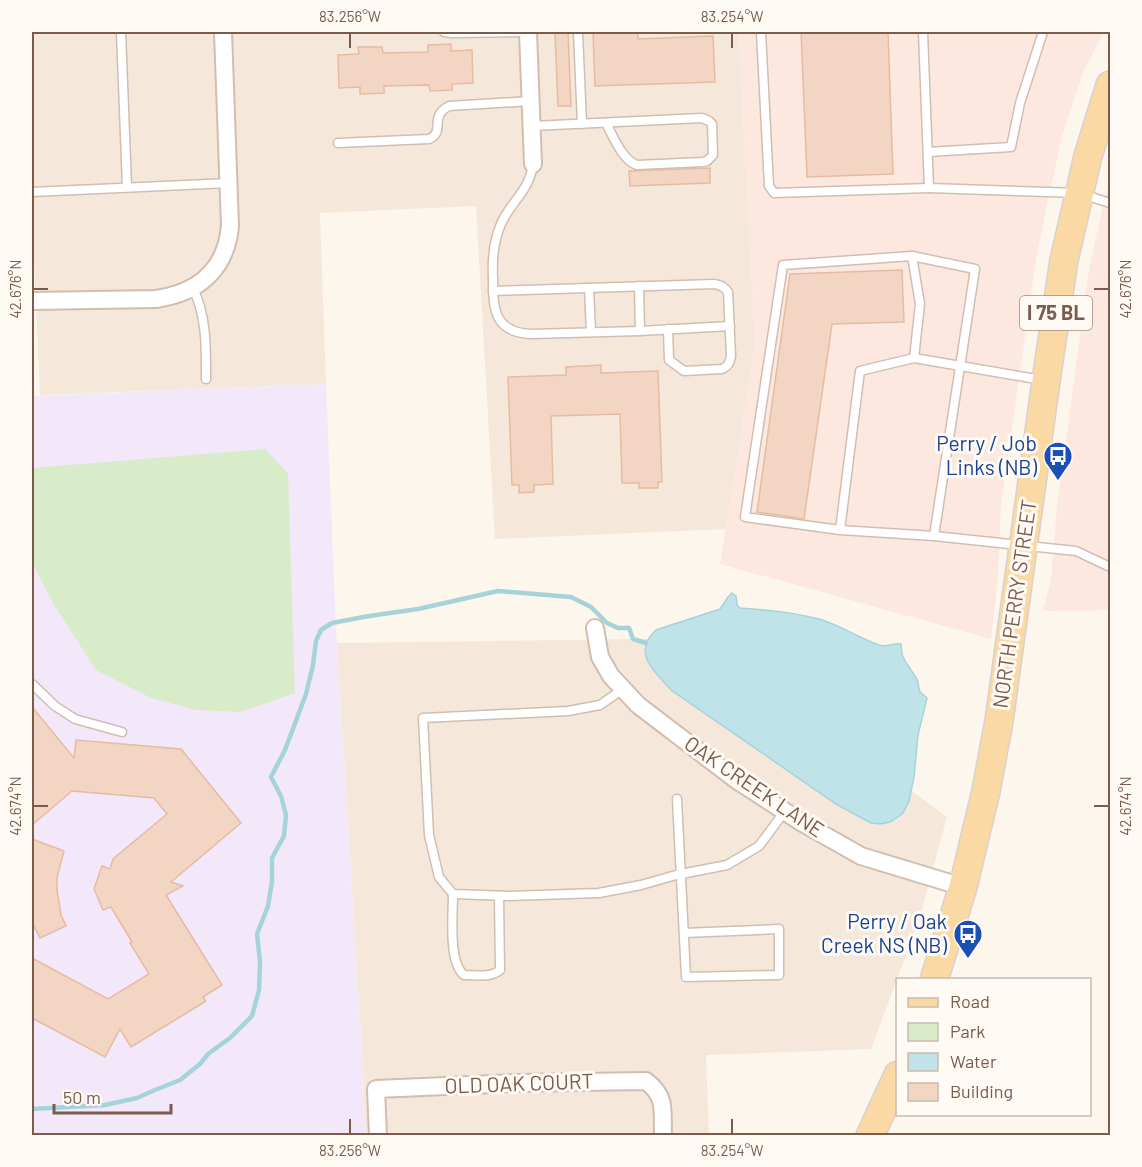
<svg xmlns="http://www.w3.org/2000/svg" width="1142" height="1167" font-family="Barlow,sans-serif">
  <rect width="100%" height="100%" fill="#fdf6ec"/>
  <g fill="#f5e8da">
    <polygon points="32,32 739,32 755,346 726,529 495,539 476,206 320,213 326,384 40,395 32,214"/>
    <polygon points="705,638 947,817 919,920 871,1049 706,1055 709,1135 365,1135 363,1068 337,643"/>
  </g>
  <g fill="#fde8e0">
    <polygon points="739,32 1104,32 1084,70 1062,136 1045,214 1035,267 1001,505 998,578 991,639 720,564 755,346"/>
    <polygon points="1110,181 1110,610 1043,611 1051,580 1057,507 1089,270 1101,214"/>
  </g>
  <polygon fill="#f3e8fa" points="326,384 336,630 363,1068 365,1135 32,1135 32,396"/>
  <polygon fill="#d8ecc9" points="265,449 288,473 295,693 240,712 196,710 151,698 96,670 54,605 32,562 32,468"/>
  <path fill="#bfe3e8" stroke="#a5d3da" stroke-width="1.5" d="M732,593l4,3 1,9 3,3c27,2 53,4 79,11 21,6 40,19 60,26 9,3 14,-3 22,-1l1,10 3,7 12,18 3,13 7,6 -9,37 -4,42 -5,24 -6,12 -5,4 -8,5 -10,2 -9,-1 -35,-19 -165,-114c-16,-18 -40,-37 -15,-60l64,-21 8,-12z"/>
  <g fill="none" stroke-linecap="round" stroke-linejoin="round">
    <polyline stroke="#a5d3da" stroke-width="4.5" points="32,1109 105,1105 137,1098 155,1090 180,1080 200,1064 208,1054 230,1038 252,1016 259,990 260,962 257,934 268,906 272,882 272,858 284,836 286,815 281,796 271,777 285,750 306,694 313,665 316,641 321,630 332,623 369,616 418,609 498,591 571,597 591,607 607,623 618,628 629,628 633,639 646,643"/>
  </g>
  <g fill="#f3d5c3" stroke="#e6bba3" stroke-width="1.5">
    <polygon points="593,32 638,32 638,39 713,36 715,82 595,86"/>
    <polygon points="801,32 888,32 893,174 807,177"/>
    <polygon points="555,33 568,33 571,106 558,106"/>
    <polygon points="451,44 451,51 472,50 473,83 452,84 452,90 430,91 429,85 384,86 384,93 360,94 360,87 339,88 338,55 359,54 358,47 382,47 383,53 428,52 428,45"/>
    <polygon points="710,168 710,183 630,186 629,171"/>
    <polygon points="902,270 904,322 832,324 804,519 757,512 790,274"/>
    <polygon points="601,365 601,373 658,371 662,482 658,482 658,488 639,488 639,483 622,483 620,414 551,416 553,484 534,485 534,492 519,493 519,485 512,485 508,377 566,375 566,367"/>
    <polygon points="32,707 74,758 76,740 181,749 241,823 171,882 183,886 166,895 222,985 203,997 206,1001 131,1047 120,1029 105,1057 32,1018 32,958 108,999 149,974 130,943 132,942 111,907 103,910 94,889 102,866 110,869 113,859 167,814 154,798 72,791 32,825"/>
    <polygon points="32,839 64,851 57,877 57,890 61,915 66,926 40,938 32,922"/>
  </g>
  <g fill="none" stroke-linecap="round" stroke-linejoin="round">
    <g stroke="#d1beb0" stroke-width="11">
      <g id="lane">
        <polyline points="121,32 127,187"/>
        <polyline points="444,32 452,33 521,32"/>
        <polyline points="578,32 582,124"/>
        <polyline points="761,32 769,186 774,193 929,188"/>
        <polyline points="923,32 929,188 1079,193 1110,203"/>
        <path d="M532,126l170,-8 7,3 3,3 1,31 -6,6 -4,1 -66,3c-15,-5 -24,-29 -31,-42"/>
        <path d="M338,143l91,-4c17,-7 -1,-22 20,-33l82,-5"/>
        <polyline points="928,152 1011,147 1020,103 1043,32"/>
        <path d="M533,164c-4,28 -22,37 -32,60 -8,18 -9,36 -8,55 0,30 1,54 39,55l108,-3 90,-5"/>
        <polyline points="32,192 229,183"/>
        <polyline points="912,256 975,269 934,536"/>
        <polyline points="639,286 640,331"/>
        <path d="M193,288c14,30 13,59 13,91"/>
        <polyline points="589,288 591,332"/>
        <path d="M493,291l221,-7c7,1 10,3 14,8l3,64c-1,7 -3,10 -9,13l-38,2 -15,-11 -1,-31"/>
        <polyline points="914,358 860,371 840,530 745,517 783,265 912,256 920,304 914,358 1042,380"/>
        <polyline points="840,530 934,536 1076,551 1110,567"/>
        <polyline points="32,684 55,706 75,719 122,732"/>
        <polyline points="623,689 600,705 568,711 423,718 429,835 439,877 453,894 509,896 599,893 641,885 676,875 727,865 759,846 785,811"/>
        <polyline points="677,799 686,977 779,975 779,929 684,933"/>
        <path d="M453,894c0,21 -5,68 11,81 12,0 27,3 36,-5l-1,-74"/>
      </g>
    </g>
    <g stroke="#d1beb0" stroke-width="20">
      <g id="street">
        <polyline points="528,32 533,164"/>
        <path d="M32,301l124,-2c42,-6 70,-29 74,-73l-7,-194"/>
        <polyline points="595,628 600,657 611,676 638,705 735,779 801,822 861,856 963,887"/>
        <path d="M378,1136l-2,-47 142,-6 128,-2c21,16 16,30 17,55"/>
      </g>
    </g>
    <g stroke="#dad1cd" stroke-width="30">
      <g id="primary">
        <polyline points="934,980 963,887 986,791 999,721 1046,381 1064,260 1088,156 1110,85"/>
        <polyline points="870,1136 898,1075"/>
      </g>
    </g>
    <use href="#lane" stroke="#fff" stroke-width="8"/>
    <use href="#street" stroke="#fff" stroke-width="16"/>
    <use href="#primary" stroke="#fbd9a5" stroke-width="27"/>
  </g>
  <path fill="none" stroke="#7a5c4d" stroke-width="2" d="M350,33v15M732,33v15M33,289h15M1094,289h15M33,806h15M1094,806h15M350,1119v15M732,1119v15"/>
  <defs>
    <g id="bus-pin" transform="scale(1.5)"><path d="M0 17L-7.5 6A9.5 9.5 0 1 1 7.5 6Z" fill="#1a4fb4" stroke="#fffaf3"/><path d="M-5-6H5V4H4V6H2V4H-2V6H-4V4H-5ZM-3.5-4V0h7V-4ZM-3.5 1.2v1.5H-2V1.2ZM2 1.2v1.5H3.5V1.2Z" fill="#fff"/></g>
  </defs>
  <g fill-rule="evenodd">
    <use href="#bus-pin" x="1058" y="456"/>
    <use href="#bus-pin" x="968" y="934"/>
  </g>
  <g text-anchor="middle" stroke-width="6" stroke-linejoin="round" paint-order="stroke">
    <rect fill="#fffaf3" stroke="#a28b7f" stroke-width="1.5" x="1020" y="296" width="72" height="34" rx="4.5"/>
    <g font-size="20" font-weight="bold" fill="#7a5c4d">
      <text x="1056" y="320">I 75 BL</text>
    </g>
    <g font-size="21" fill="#164399" stroke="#fffaf3" text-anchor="end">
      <text x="1037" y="451">Perry / Job<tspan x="1037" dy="24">Links (NB)</tspan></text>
      <text x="947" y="929">Perry / Oak<tspan x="947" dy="24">Creek NS (NB)</tspan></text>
    </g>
    <g font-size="21" fill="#7a5c4d" stroke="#fffaf3">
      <text transform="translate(1015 604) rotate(-82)" y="7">NORTH PERRY STREET</text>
      <text transform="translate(754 787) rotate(34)" y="7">OAK CREEK LANE</text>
      <text transform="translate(519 1084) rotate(-2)" y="7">OLD OAK COURT</text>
    </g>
  </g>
  <rect width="1142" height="1167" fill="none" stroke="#fffaf3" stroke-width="66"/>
  <rect x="896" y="978" width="195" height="138" fill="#fffaf3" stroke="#cabbb1" stroke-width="1.5"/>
  <rect x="908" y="998" width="30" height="9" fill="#fbd9a5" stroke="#cabbb1" stroke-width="1.5"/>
  <text x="950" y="1008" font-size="18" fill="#7a5c4d">Road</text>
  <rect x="908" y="1023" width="30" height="18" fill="#d8ecc9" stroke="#cabbb1" stroke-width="1.5"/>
  <text x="950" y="1038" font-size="18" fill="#7a5c4d">Park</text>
  <rect x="908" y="1053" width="30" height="18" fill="#bfe3e8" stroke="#cabbb1" stroke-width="1.5"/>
  <text x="950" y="1068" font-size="18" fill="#7a5c4d">Water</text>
  <rect x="908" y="1083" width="30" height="18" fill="#f3d5c3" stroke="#cabbb1" stroke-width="1.5"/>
  <text x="950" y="1098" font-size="18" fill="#7a5c4d">Building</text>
  <path d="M54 1104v9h117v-9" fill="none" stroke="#7a5c4d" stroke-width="3"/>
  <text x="63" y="1104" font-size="18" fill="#7a5c4d" stroke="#fffaf3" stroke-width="4.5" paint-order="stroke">50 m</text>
  <rect x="33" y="33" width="1076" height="1101" fill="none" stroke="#7a5c4d" stroke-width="2"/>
  <g font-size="15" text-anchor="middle" fill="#7a5c4d">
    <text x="350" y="22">83.256°W</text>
    <text x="732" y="22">83.254°W</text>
    <text transform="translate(16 289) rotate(-90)" y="5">42.676°N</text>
    <text transform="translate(1126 289) rotate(-90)" y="5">42.676°N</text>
    <text transform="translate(16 806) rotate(-90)" y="5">42.674°N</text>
    <text transform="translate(1126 806) rotate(-90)" y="5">42.674°N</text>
    <text x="350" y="1156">83.256°W</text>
    <text x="732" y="1156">83.254°W</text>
  </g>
</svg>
